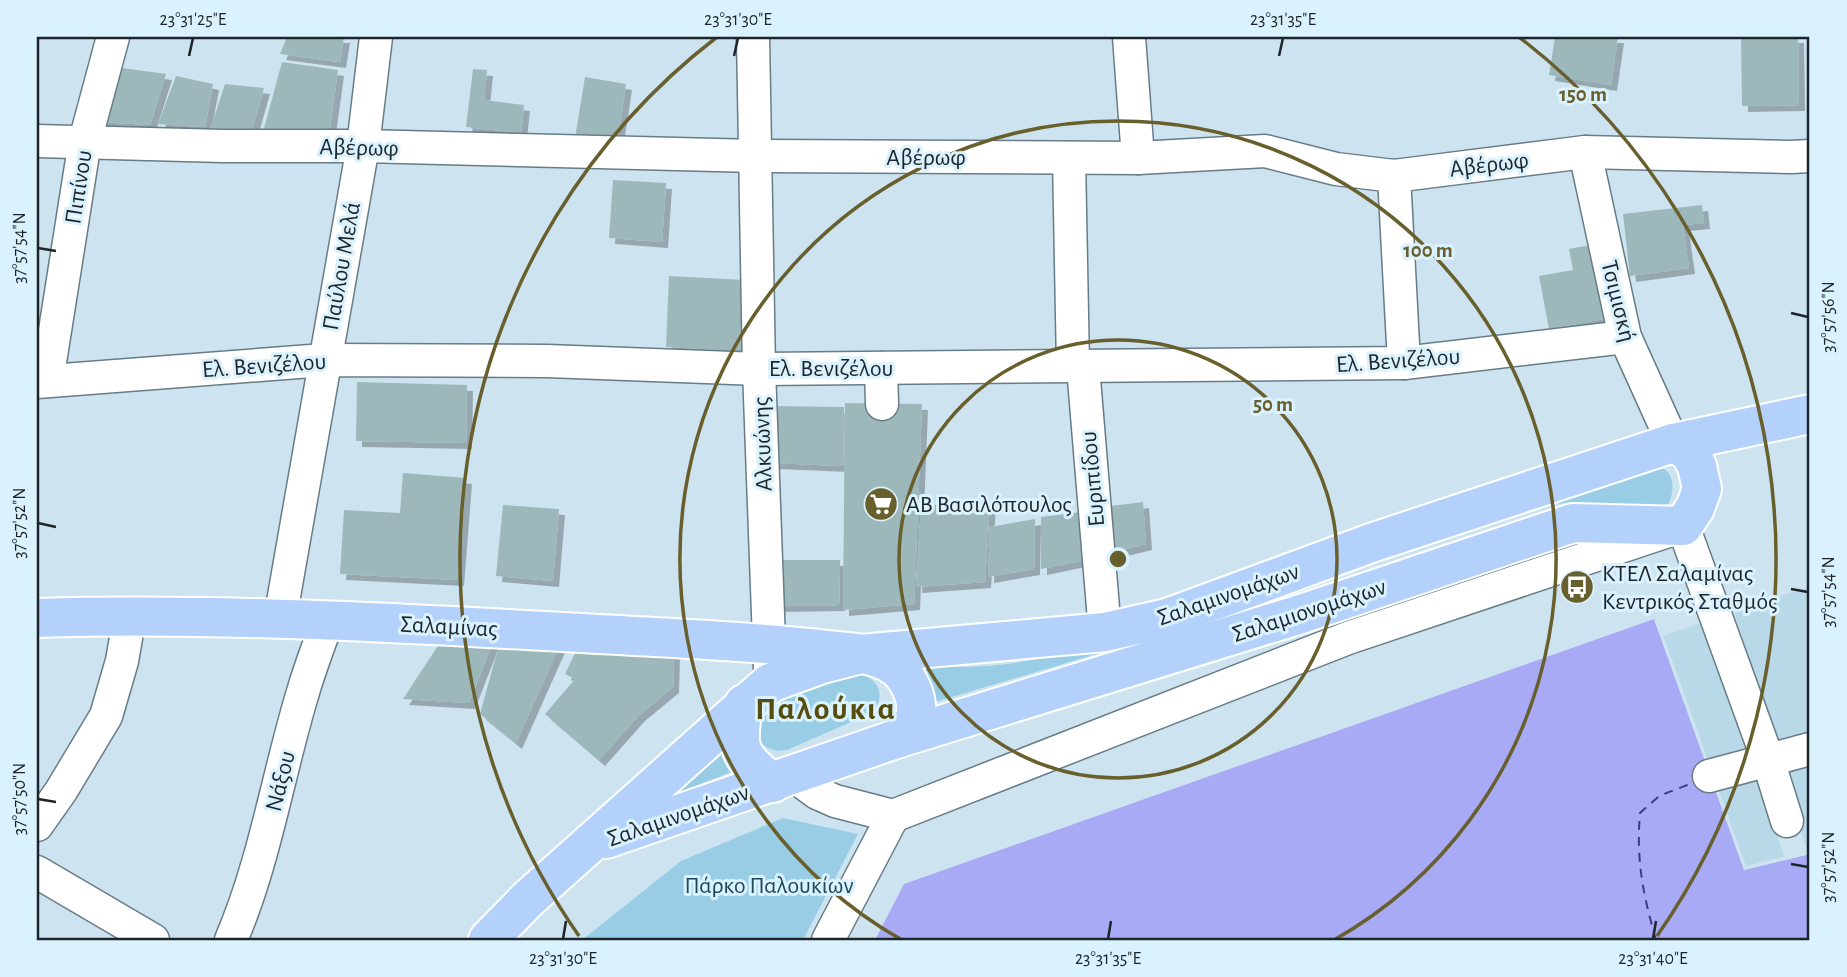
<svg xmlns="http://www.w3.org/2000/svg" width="1847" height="977" font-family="'Alegreya Sans',sans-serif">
  <defs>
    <filter id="shadow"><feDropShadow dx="6" dy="6" stdDeviation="0" flood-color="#0004"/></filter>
  </defs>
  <rect width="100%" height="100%" fill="#cde4f0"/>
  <g fill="#b9d8e8">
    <polygon points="1810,587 1810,860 1734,610"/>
    <polygon points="1704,622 1810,932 1810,940 1548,675"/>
  </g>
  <g fill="#99cde6">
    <path d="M1656,466c19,4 19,22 13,37 -25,15 -53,3 -80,1 -13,-1 -26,-1 -39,0z"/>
    <path d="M1117,642l6,4 -201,60 -9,-42c68,10 138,-6 204,-22z"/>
    <path d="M853,674c24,0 35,21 19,39l-85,37 -10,1 -9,-3 -8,-6 -8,-27 11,-17z"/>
    <polygon points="727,730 743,767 651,805"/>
    <polygon points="783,818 858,834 803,940 582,940 681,861"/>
  </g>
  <polygon fill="#a8aaf5" points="1654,619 1744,870 1810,854 1810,940 875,940 904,884"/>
  <polygon fill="#cde4f0" points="1657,618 1746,866 1810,850 1810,854 1744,870 1654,619"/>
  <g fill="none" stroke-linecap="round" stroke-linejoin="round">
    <path stroke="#3f388d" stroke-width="2" stroke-dasharray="9 7" stroke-linecap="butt" d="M1656,940c-13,-46 -20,-79 -16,-127l19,-17 36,-14"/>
  </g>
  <g fill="#9db8bb" filter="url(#shadow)">
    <polygon points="287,37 344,37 340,62 280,54"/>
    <polygon points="1555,37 1618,37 1611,85 1549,75"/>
    <polygon points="1741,37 1798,37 1799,105 1742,106"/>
    <polygon points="282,62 338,70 329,135 263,132"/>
    <polygon points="115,67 166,74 150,125 100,122"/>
    <polygon points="473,69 487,70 484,100 524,105 521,133 466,127"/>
    <polygon points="176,76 213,84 205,127 158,124"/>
    <polygon points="585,77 626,84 617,144 575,138"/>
    <polygon points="225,84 264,88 252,130 210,130"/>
    <polygon points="613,180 666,183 662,242 609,238"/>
    <polygon points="1702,205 1704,223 1683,225 1689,268 1630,276 1623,214"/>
    <polygon points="1595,244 1609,318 1549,329 1539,276 1573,270 1569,249"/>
    <polygon points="669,276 745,280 741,351 666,347"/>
    <polygon points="357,382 467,385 466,443 356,441"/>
    <polygon points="845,403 922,404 914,604 843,610"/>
    <polygon points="773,406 844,407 843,466 772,463"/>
    <polygon points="403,473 466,478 458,580 340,574 344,510 400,513"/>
    <polygon points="990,501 985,582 916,587 921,506"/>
    <polygon points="1143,502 1146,544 1105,554 1103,507"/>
    <polygon points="503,505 559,509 553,581 496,576"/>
    <polygon points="1089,511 1094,558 1041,569 1041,517"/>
    <polygon points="1035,519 1034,569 988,577 990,527"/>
    <polygon points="770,560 840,560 839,605 771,606"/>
    <polygon points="443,638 494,639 469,703 403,699"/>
    <polygon points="500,641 561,642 516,743 480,714"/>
    <polygon points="577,649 674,652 673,687 639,715 599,760 545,714 575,679 565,674"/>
  </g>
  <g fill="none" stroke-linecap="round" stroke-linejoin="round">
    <g stroke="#677c87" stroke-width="35">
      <g id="minor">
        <polyline points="753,37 759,369 770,669"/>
        <polyline points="1129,37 1138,158"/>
        <polyline points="37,141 223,146 363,146 756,156 1138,158 1265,151 1336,169 1394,176 1585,152 1791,157 1810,156"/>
        <polyline points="1585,152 1625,337 1673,443"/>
        <polyline points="1069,158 1073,367"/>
        <polyline points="1394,176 1404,363"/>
        <polyline points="1083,367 1105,632"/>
        <polyline points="881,368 882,404"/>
        <polyline points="47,381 85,141 113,37"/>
        <polyline points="37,382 324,360 547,361 759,369 1404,363 1625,337"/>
        <polyline points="280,619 363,146 376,37"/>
        <polyline points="794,776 817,793 835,801 893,816 1348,638 1683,526 1768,760 1787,821"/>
        <polyline points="1709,776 1810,749"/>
        <polyline points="37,825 61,791 106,716 122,661 130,615"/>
        <polyline points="37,872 153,940"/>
        <path d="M231,940c34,-79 47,-166 72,-248 7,-24 16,-48 25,-72"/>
        <polyline points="828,940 893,816"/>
      </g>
    </g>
    <g stroke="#fff" stroke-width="42">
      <g id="major">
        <path d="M37,618c206,-6 411,8 617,19 58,3 116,6 174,13 20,2 43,3 61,13 18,9 34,39 24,59 -3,5 -10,11 -14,16"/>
        <path d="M744,704c-9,43 -6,53 29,79"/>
        <polyline points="606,839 899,738 1301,614 1573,523 1683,526 1695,508 1702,489 1697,466 1689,451 1673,443"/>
        <polyline points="488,940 528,899 770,683 822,664 861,654 1105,632 1167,618 1371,543 1673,443 1810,414"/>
      </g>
    </g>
    <use href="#minor" stroke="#fff" stroke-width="32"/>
    <use href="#major" stroke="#b3d1fa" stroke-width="38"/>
  </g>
  <path fill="none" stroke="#1d252a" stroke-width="2.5" d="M189,56l4,-18M734,56l4,-18M1279,56l4,-18M38,248l18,3M1791,313l17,4M38,523l18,4M1791,589l17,3M38,799l18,3M1791,864l17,3M563,939l3,-18M1108,939l3,-18M1653,939l3,-18"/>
  <g fill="none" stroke="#685f2c" stroke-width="3.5">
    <circle cx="1118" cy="559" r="219"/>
    <path d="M902 940A438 438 0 1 1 1334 940"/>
    <path d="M579 936A658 658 0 0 1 717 37M1519 37A658 658 0 0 1 1657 936"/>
  </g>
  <defs>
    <g id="supermarket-disc" transform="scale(1.75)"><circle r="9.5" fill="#685f2c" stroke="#daf2fe"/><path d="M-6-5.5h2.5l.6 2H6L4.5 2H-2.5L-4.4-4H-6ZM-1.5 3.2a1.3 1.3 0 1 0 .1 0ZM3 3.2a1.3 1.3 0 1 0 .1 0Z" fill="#fff"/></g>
    <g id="bus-disc" transform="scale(1.75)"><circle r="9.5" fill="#685f2c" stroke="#daf2fe"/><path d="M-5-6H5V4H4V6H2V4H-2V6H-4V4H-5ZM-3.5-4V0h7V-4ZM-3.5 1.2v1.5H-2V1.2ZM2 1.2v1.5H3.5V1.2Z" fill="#fff"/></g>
  </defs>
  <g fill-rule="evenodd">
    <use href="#supermarket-disc" x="881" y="504"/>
    <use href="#bus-disc" x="1577" y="587"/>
  </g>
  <g text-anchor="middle" stroke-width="6" stroke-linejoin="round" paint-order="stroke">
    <g font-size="24" fill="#1d252a" stroke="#daf2fe">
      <text transform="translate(359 147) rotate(1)" y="8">Αβέρωφ</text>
      <text x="926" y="165">Αβέρωφ</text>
      <text transform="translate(1489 164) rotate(-7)" y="8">Αβέρωφ</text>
      <text transform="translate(78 187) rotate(-81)" y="8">Πιπίνου</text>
      <text transform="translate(341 266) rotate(-80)" y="8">Παύλου Μελά</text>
      <text transform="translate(1619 301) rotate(76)" y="8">Τσιμισκή</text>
      <text transform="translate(1398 360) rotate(-4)" y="8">Ελ. Βενιζέλου</text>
      <text transform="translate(264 365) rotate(-4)" y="8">Ελ. Βενιζέλου</text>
      <text x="831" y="376">Ελ. Βενιζέλου</text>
      <text transform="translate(762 444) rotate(-92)" y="8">Αλκυώνης</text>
      <text transform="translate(1092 479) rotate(-95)" y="8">Ευριπίδου</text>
      <text transform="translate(1228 594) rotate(-19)" y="8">Σαλαμινομάχων</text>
      <text transform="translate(1309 610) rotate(-18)" y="8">Σαλαμιονομάχων</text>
      <text transform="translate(449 626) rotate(3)" y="8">Σαλαμίνας</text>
      <text transform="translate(280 781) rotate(-76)" y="8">Νάξου</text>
      <text transform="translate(678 815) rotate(-19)" y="8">Σαλαμινομάχων</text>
    </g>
    <g font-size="24" fill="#1d252a" stroke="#daf2fe" text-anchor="start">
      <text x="906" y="512">ΑΒ Βασιλόπουλος</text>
      <text x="1602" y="581">ΚΤΕΛ Σαλαμίνας<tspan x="1602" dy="28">Κεντρικός Σταθμός</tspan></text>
    </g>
    <g font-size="24" fill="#1d4658" stroke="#daf2fe">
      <text x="769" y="893">Πάρκο Παλουκίων</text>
    </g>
    <g font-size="32" font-weight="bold" letter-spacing="2" fill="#564c0d" stroke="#daf2fe">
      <text x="826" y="719">Παλούκια</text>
    </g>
  </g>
  <circle cx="1118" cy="559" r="10" fill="#685f2c" stroke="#daf2fe" stroke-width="3.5"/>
  <g font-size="21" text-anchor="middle" font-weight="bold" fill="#685f2c" stroke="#daf2fe" stroke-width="6" stroke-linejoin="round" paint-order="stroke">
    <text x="1583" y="101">150 m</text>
    <text x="1428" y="257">100 m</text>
    <text x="1273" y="411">50 m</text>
  </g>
  <rect width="1847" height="977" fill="none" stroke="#daf2fe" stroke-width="77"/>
  <rect x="38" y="38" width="1770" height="901" fill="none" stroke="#1d252a" stroke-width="2.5"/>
  <g font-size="18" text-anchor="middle" fill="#1d252a">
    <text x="193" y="25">23°31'25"E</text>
    <text x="738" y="25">23°31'30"E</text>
    <text x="1283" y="25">23°31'35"E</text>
    <text transform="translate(19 248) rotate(-90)" y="6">37°57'54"N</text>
    <text transform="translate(1828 317) rotate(-90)" y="6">37°57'56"N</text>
    <text transform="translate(19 523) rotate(-90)" y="6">37°57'52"N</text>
    <text transform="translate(1828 592) rotate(-90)" y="6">37°57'54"N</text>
    <text transform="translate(19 799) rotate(-90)" y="6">37°57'50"N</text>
    <text transform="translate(1828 867) rotate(-90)" y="6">37°57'52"N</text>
    <text x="563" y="964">23°31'30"E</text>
    <text x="1108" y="964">23°31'35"E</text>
    <text x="1653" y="964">23°31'40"E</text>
  </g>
</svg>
